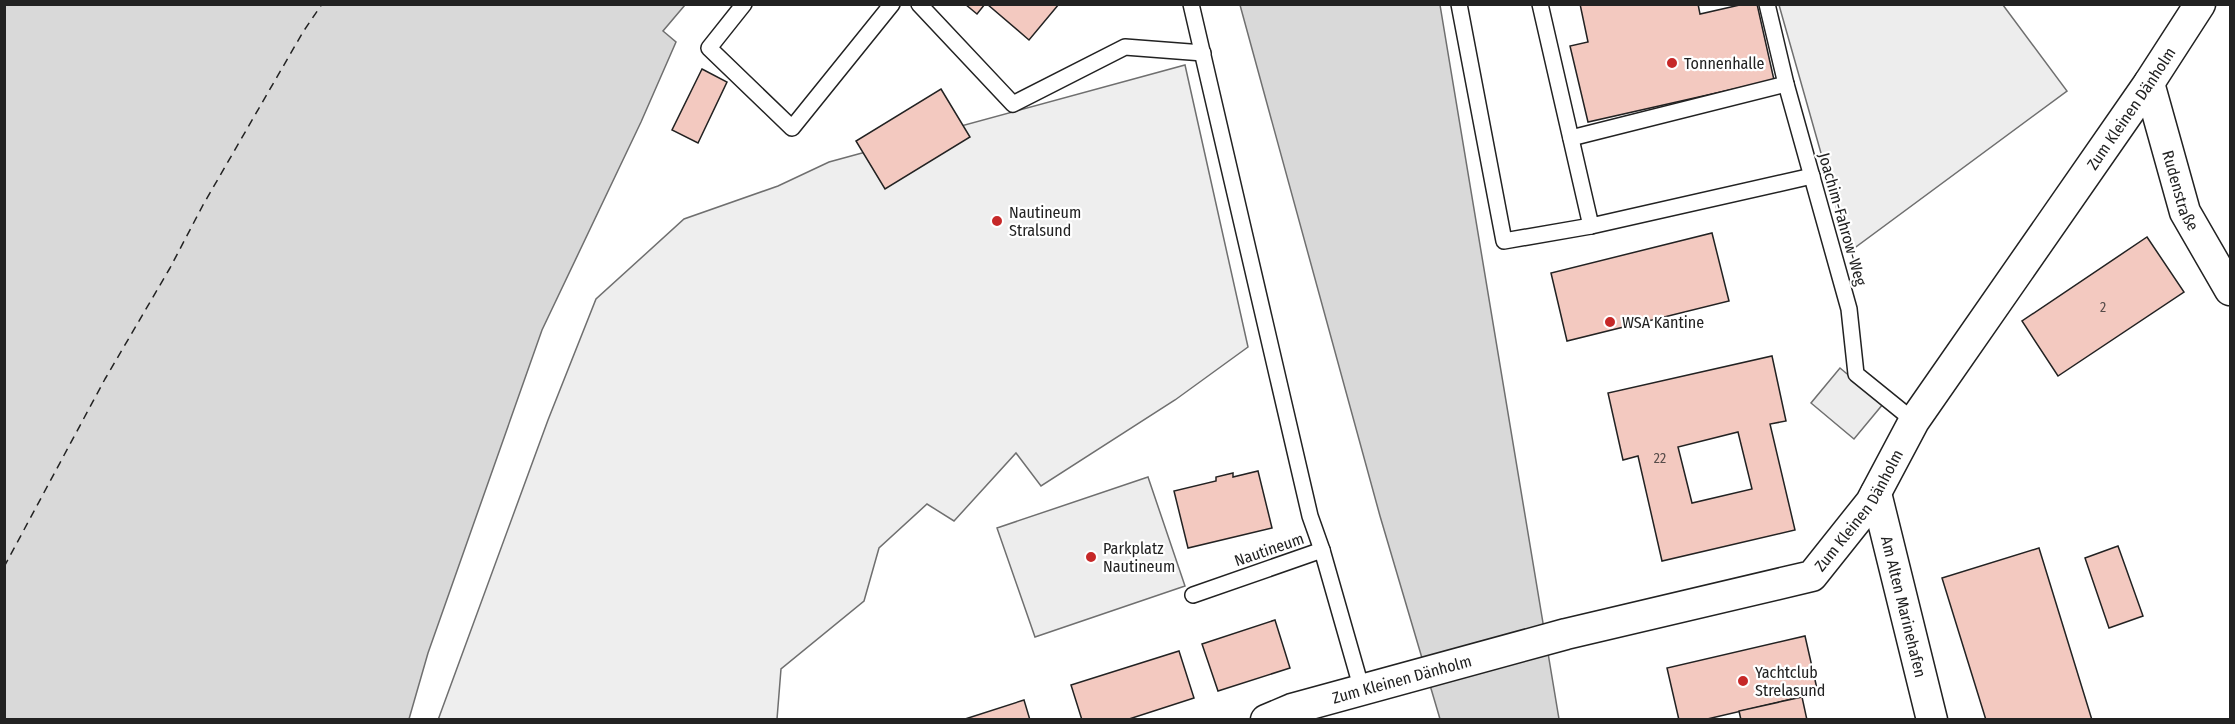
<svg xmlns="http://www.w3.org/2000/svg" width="2235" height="724" font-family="'Fira Sans Condensed',sans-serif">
  <rect width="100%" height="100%" fill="#fff"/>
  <polygon fill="#eee" stroke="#6f6f6f" stroke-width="1.5" points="1185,65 1248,347 1175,400 1041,486 1016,453 954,521 927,504 879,548 864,601 781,669 777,719 438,720 548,420 596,299 684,219 778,186 829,162"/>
  <g fill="#ededed" stroke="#6f6f6f" stroke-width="1.5">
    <polygon points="1779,5 2003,5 2067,91 1849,252"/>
    <polygon points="1840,368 1883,404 1854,439 1811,403"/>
    <polygon points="1148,477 1185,586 1035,637 997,528"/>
  </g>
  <g fill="#d9d9d9" stroke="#6f6f6f" stroke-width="1.5">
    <polygon points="4,5 685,5 663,31 676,42 641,122 542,330 428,653 409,719 5,719"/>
    <polygon points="1240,5 1440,5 1559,719 1440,719 1380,516"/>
  </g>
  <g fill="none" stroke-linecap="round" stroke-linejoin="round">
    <polyline stroke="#222" stroke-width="1.5" stroke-dasharray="8 6" stroke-linecap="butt" points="4,567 105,379 170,268 203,205 303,32 322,4"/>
  </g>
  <g fill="#f3c9c0" stroke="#222" stroke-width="1.5" fill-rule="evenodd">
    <polygon points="965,4 985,4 977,14"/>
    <polygon points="987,4 1059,4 1029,40"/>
    <polygon points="1580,4 1698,4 1700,14 1744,4 1757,4 1774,80 1588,122 1570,46 1588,42"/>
    <polygon points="702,69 727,82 698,143 672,130"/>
    <polygon points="941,89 970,137 885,189 856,141"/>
    <polygon points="1712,233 1729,301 1567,341 1551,273"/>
    <polygon points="2147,237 2184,292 2058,376 2022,321"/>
    <path d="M1772,356l14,65 -16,3 25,106 -133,31 -24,-105 -15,4 -15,-67zM1738,432l14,57 -60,14 -14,-56z"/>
    <polygon points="1258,471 1272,528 1188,548 1174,491 1216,481 1216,477 1233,473 1233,477"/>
    <polygon points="2118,546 2143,616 2109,628 2085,558"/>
    <polygon points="2039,548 2092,720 1986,720 1942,578"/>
    <polygon points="1275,620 1290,668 1218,691 1202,644"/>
    <polygon points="1805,636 1818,693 1703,720 1679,720 1667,668"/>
    <polygon points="1179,651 1194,698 1126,720 1082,720 1071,685"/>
    <polygon points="1802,697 1807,720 1741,720 1739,711"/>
    <polygon points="1024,700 1030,720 962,720"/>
  </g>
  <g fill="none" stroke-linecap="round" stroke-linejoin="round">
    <g stroke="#222" stroke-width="18">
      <g id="lane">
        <polyline points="744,4 709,48 792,128 892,4"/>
        <polyline points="919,4 1013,104 1125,47 1203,53"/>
        <polyline points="1191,4 1310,516 1322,550 1362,690"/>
        <polyline points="1459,4 1504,241 1591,226"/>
        <polyline points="1540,4 1591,226 1812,176"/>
        <polyline points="1767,4 1786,84 1849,309 1856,374 1914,421"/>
        <polyline points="1571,138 1786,84"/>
        <polyline points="1193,595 1322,550"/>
      </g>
    </g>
    <g stroke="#222" stroke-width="33">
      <g id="street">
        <path id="s1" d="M2149,83l36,129 45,78"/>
        <path id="s2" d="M1876,493l56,227"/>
        <path id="s3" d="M1266,720l26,-11 274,-75 246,-58 59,-74 43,-81 235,-338 51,-79"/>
      </g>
    </g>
    <use href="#lane" stroke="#fff" stroke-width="15"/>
    <use href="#street" stroke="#fff" stroke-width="30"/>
  </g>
  <g fill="#c62828" stroke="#fff" stroke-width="2">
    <circle cx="1672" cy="63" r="6"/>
    <circle cx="997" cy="221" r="6"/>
    <circle cx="1610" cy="322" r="6"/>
    <circle cx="1091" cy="557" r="6"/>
    <circle cx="1743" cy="681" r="6"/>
  </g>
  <g text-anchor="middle" stroke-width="4.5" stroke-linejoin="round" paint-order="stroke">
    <g font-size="14" fill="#564c4a">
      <text x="2103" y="312">2</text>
      <text x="1660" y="463">22</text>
    </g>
    <g font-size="16" fill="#222" stroke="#fff" text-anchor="start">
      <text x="1684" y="69">Tonnenhalle</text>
      <text x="1009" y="218">Nautineum<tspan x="1009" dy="18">Stralsund</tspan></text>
      <text x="1622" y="328">WSA Kantine</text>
      <text x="1103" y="554">Parkplatz<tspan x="1103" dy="18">Nautineum</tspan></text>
      <text x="1755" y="678">Yachtclub<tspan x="1755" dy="18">Strelasund</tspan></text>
    </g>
    <g font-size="16" fill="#222" stroke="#fff">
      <text dy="6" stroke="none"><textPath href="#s3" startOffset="1132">Zum Kleinen Dänholm</textPath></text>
      <text dy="6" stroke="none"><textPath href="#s1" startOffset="112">Rudenstraße</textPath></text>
      <text transform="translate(1843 219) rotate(74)" y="6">Joachim-Fahrow-Weg</text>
      <text dy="6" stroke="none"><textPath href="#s3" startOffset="646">Zum Kleinen Dänholm</textPath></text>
      <text transform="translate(1269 549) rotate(-19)" y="6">Nautineum</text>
      <text dy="6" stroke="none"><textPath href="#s2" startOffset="117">Am Alten Marinehafen</textPath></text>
      <text dy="6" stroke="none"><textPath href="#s3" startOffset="142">Zum Kleinen Dänholm</textPath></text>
    </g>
  </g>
  <rect width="2235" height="724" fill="none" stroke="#222222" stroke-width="12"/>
</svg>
